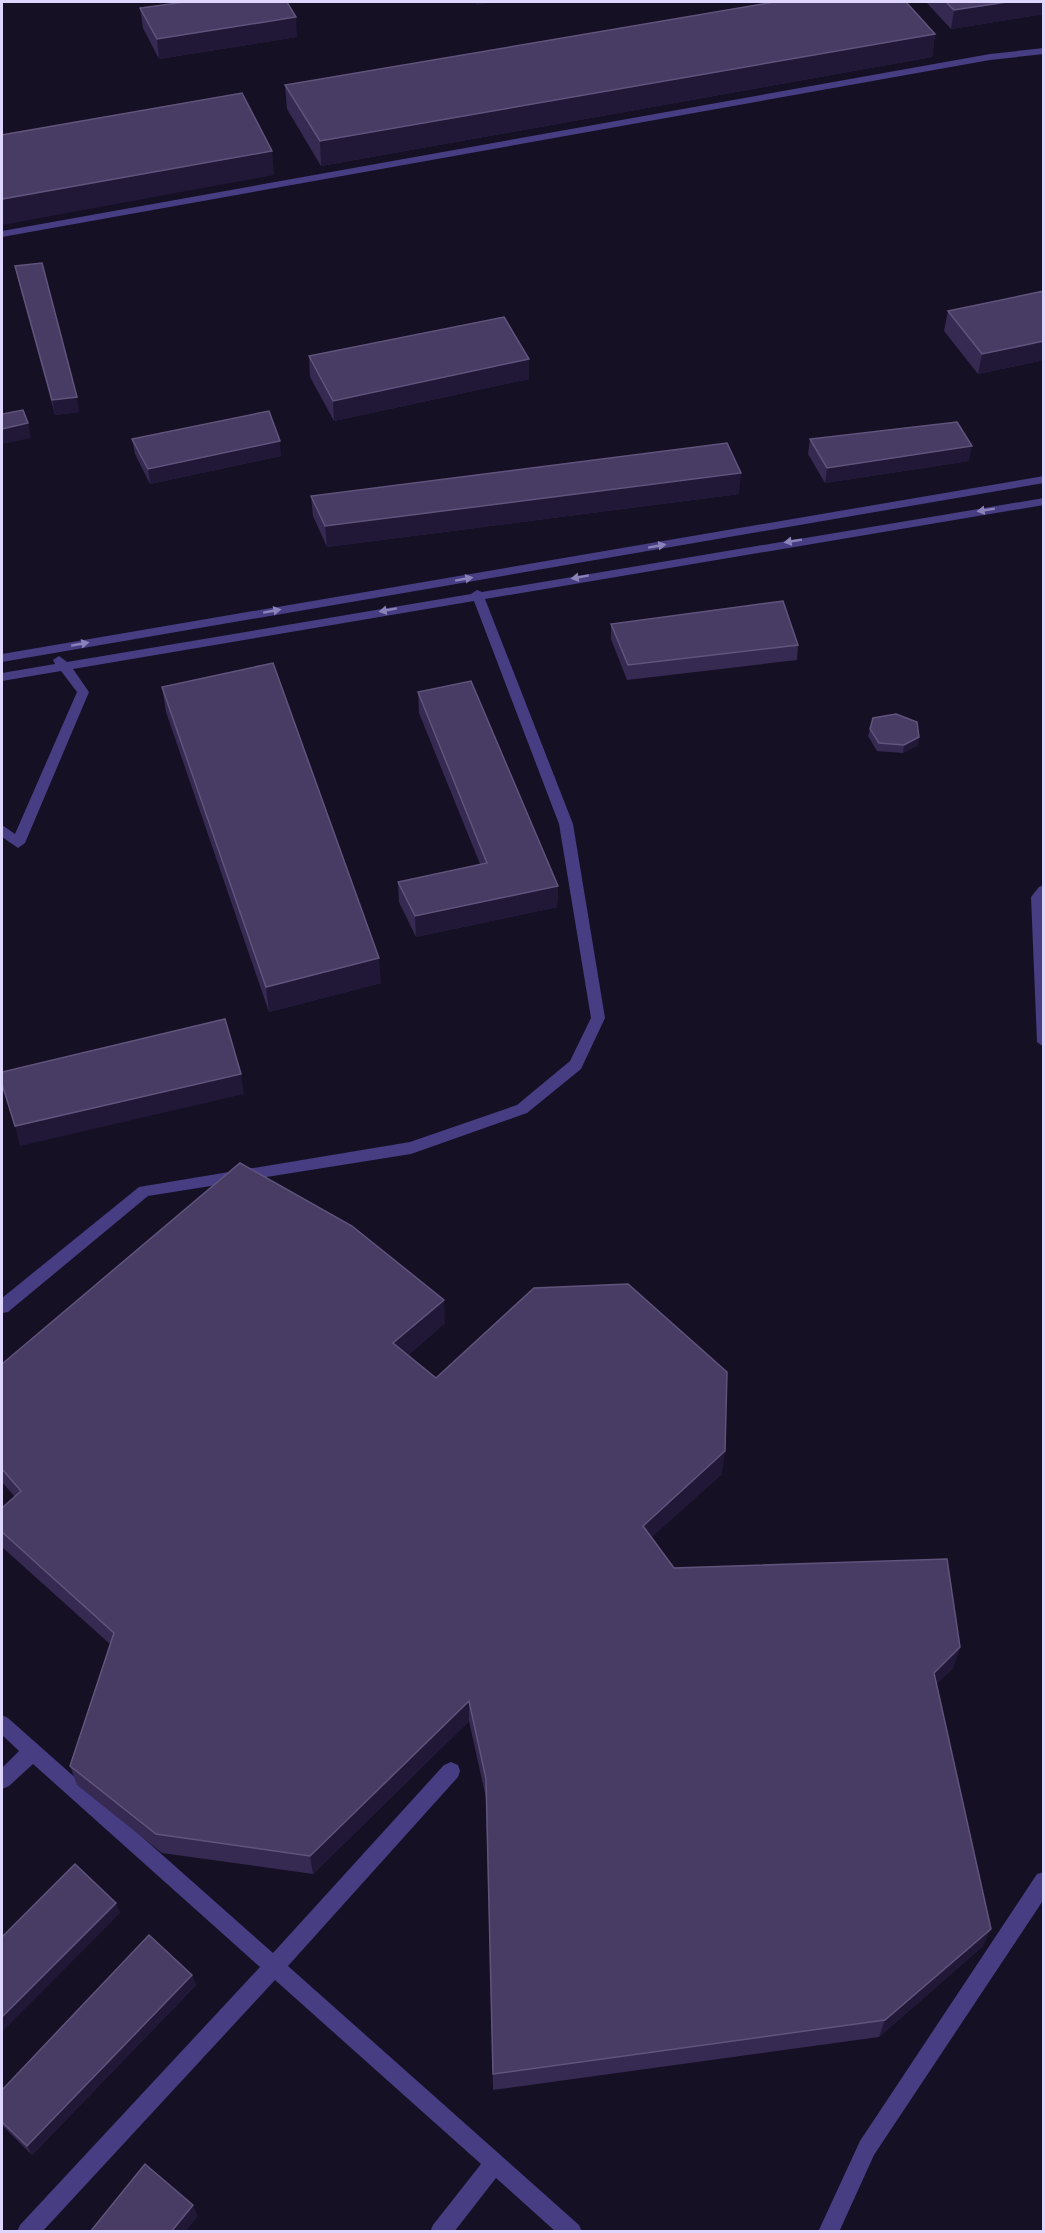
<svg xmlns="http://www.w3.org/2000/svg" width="1045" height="2233" font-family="'Varela Round',sans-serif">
  <rect width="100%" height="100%" fill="#161025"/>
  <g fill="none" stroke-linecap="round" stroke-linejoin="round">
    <g fill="#473d82" fill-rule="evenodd">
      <polygon points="1044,48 1044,54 990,60 2,237 2,231 990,54"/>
      <polygon points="1044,476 1044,483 2,662 2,654"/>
      <polygon points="1044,498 1044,505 485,599 573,824 605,1018 581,1069 527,1113 411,1154 148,1196 8,1312 2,1313 2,1298 139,1187 410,1142 517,1105 570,1061 591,1018 559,824 474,601 73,669 89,692 25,843 18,848 2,837 2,825 15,834 77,692 61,671 2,681 2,673 55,664 53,660 59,656 67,662 471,594 477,590 482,592"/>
      <polygon points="1044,885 1044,1047 1037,1042 1031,897 1039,887"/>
      <polygon points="2,1715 8,1718 273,1953 444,1765 451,1762 458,1765 460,1771 458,1777 288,1966 579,2225 582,2232 556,2232 496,2178 454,2232 430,2232 433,2225 481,2164 275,1980 42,2232 17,2232 20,2225 260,1967 33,1764 9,1786 2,1789 2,1768 19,1751 2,1735"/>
      <polygon points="1044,1872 1044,1899 874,2155 839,2232 818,2232 860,2141 1037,1874"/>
    </g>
  </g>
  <g fill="#362a52">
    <polygon points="926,2 1044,2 1044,14 951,29"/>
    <polygon points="140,8 297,37 159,59 143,28"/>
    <polygon points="935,34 932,57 321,166 287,109 285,85"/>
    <polygon points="15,266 79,412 55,415 18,280"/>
    <polygon points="1044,291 1044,360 978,374 944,331 948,311"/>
    <polygon points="309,356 529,379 334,421 310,377"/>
    <polygon points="132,439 281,456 150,484 135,454"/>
    <polygon points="810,439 969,461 825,483 808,454"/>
    <polygon points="739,494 327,547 313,516 311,496"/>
    <polygon points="611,624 798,645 797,660 627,680 611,639"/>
    <polygon points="162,687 381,983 269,1012 166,712"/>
    <polygon points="418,692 558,886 557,907 416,937 399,902 398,882 480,864 419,713"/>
    <polygon points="870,729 918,745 903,753 877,751 868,736"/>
    <polygon points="445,1323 408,1355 436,1378 722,1474 651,1537 674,1568 960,1647 953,1668 936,1684 983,1946 879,2037 493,2090 486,1798 469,1721 313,1874 162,1853 77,1785 70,1766 110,1644 2,1547 2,1508 15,1497 2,1482 2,1364"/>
    <polygon points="192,1975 196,1985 32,2155 2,2125 2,2090"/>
  </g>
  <g fill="#211838">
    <polygon points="476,2 498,2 476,5"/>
    <polygon points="1007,2 1044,2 1044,14 951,29 954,10"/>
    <polygon points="296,17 297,37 159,59 157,39"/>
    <polygon points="935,34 932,57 321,166 320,141"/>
    <polygon points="272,151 274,175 2,225 2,199"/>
    <polygon points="1044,341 1044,360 978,374 982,354"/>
    <polygon points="529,359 529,379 334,421 333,401"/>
    <polygon points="77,397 79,412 55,415 52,400"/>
    <polygon points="28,423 31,438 2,444 2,429"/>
    <polygon points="280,441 281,456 150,484 148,469"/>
    <polygon points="972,446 969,461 825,483 827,468"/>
    <polygon points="741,473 739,494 327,547 325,526"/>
    <polygon points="919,737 918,745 903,753 904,745"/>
    <polygon points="558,886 557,907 416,937 415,916"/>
    <polygon points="379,958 381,983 269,1012 266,987"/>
    <polygon points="241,1074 244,1094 20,1146 15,1126"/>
    <polygon points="444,1300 445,1323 395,1366 393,1343"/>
    <polygon points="725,1451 722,1474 641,1547 643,1526"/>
    <polygon points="960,1647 953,1668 927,1693 934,1673"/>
    <polygon points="469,1701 469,1721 313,1874 310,1856"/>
    <polygon points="116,1903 120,1913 2,2032 2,2017"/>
    <polygon points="991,1929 983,1946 879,2037 885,2020"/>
    <polygon points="192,1975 196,1985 32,2155 27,2146"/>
    <polygon points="193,2205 198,2216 185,2232 171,2232"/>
  </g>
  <g fill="#483c64" stroke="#60547c" stroke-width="1.5">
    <polygon points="185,2 287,2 296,17 157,39 140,8"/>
    <polygon points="775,2 906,2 935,34 320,141 285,85"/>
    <polygon points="946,2 1007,2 954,10"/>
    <polygon points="242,93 272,151 2,199 2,135"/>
    <polygon points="42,263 77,397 52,400 15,266"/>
    <polygon points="1044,291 1044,341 982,354 948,311"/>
    <polygon points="504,317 529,359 333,401 309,356"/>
    <polygon points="23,410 28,423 2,429 2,414"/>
    <polygon points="269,411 280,441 148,469 132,439"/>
    <polygon points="957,422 972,446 827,468 810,439"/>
    <polygon points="727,443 741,473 325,526 311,496"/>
    <polygon points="783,601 798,645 628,665 611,624"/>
    <polygon points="273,663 379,958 266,987 162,687"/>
    <polygon points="471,681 558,886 415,916 398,882 487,863 418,692"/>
    <polygon points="896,714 917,722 919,737 904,745 879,743 870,729 873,718"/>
    <polygon points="225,1019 241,1074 15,1126 2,1084 2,1072"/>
    <polygon points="240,1163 352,1226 444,1300 393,1343 436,1378 534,1288 628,1284 727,1372 725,1451 643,1526 674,1568 947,1559 960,1647 934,1673 991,1929 885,2020 493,2074 486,1779 469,1701 310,1856 156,1834 70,1766 114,1633 2,1532 2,1508 21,1491 2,1469 2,1364"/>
    <polygon points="75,1864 116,1903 2,2017 2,1937"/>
    <polygon points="149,1935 192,1975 27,2146 2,2122 2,2090"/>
    <polygon points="145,2164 193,2205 171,2232 90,2232"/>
  </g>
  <defs><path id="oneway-solid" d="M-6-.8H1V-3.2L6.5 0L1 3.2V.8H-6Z" transform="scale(1.5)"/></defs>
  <g fill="#8b82b9">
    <use href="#oneway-solid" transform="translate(986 510) rotate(171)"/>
    <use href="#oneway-solid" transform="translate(793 541) rotate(171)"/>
    <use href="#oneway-solid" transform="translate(657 546) rotate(-10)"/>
    <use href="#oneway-solid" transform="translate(580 577) rotate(170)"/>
    <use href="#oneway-solid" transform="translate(464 579) rotate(-10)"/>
    <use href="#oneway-solid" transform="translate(388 610) rotate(170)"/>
    <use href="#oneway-solid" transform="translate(272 611) rotate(-10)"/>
    <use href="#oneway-solid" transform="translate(80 644) rotate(-10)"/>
  </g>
  <rect width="1045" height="2233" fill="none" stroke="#dfd6fd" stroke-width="6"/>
</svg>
